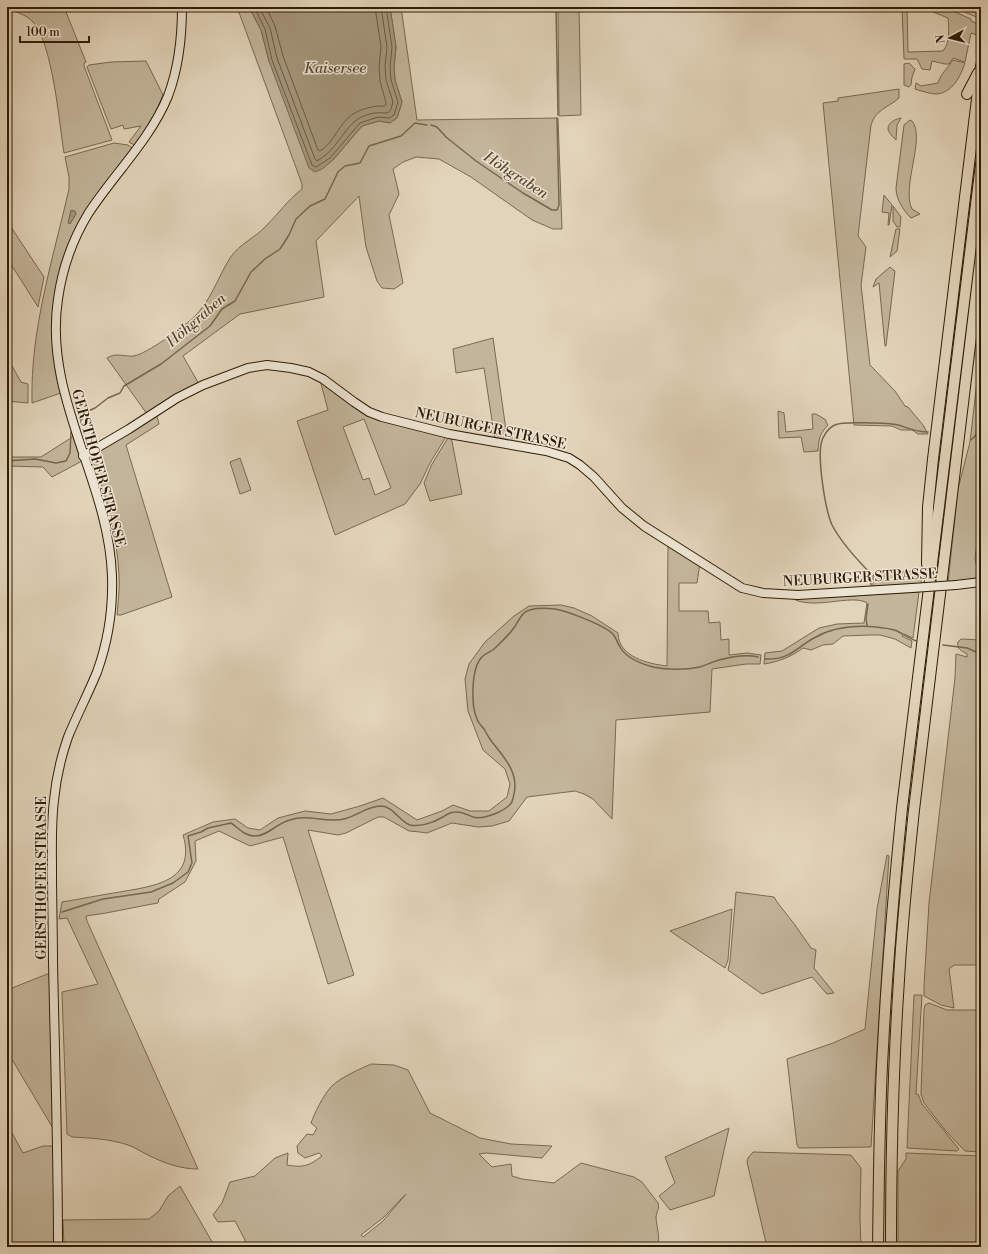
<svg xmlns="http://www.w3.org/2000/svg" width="988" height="1254" font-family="'Libre Bodoni',serif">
  <rect width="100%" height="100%" fill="#e2d4ba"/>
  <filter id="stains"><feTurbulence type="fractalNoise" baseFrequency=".005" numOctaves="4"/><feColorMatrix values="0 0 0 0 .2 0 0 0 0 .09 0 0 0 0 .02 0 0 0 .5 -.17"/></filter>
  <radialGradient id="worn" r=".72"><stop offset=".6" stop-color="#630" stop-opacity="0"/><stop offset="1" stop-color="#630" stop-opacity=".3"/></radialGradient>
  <g fill="#c3b59b" stroke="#786950" fill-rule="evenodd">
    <path d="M7,7h57l22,55 -2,1v3l28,74 -48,13c-5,-31 -11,-108 -31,-131 -8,-9 -19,-9 -26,-15z"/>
    <path d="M237,7h12l12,23 8,31 64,99 29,-34 17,-5 11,2 7,-5 5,-16 -7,-22 -1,-13 2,-20 -6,-40h11l16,113 141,-2 4,111h-9l-21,-9 -61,-43 -32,-18 -23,-2 -13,5 -10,7 6,25 -10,21 14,68 -9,6 -12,-1 -5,-7 -11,-34 -7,-51 -43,45 8,56 -84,17 -57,42 16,28 -52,30 -40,-56c9,-6 18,-1 27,-2 14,-3 48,-28 59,-38 18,-17 24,-39 37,-60 10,-15 24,-19 36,-32 12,-12 22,-26 36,-37v-5z"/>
    <polygon points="558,7 579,7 581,115 559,116"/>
    <path d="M902,7h5l1,45 35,-1c7,-8 6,-22 5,-33l-27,-11h23l27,12v2l10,4 -1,11 -9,-3 -6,29 -12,-4 -4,6h-4l-13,-3 -2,9 -8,-1 -5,-10h-13z"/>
    <polygon points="953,7 981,7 981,19"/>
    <path d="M953,60l12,3c-5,14 -12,29 -28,31 -7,0 -16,-3 -22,-5l1,-6 5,3 17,-3c3,-10 10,-15 15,-23z"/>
    <polygon points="146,61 163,95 151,123 136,146 129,142 141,126 124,129 123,125 111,129 87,67 89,65 111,62"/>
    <polygon points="909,63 915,69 912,77 911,85 909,87 904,85 904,64"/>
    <path d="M899,89v9c-10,9 -24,12 -28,27l-13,111 8,11 -5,38 9,80 25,26 10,15 3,1 15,18 5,9h-10l-6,-4h-11l-9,-4 -38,-1 -31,-322 15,-2v-3z"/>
    <polygon points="981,100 981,130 957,318 961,260"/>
    <path d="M901,118l-4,7 -1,15c-2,-2 -5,-5 -7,-8 -4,-8 6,-13 12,-14z"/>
    <path d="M910,120l2,1c14,17 -11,66 0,88l8,5 -9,4c-8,-8 -15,-19 -15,-30l8,-63z"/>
    <path d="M114,143l14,2 6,4 -48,63 -27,67 -3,94 5,20 -29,10c-2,-73 21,-144 37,-214v-12l-4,-20z"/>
    <polygon points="884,195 892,205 889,225 888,225 889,213 882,212"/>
    <polygon points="893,206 901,217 900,227 897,227 893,221"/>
    <polygon points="7,221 44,277 38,307 7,258"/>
    <polygon points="896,229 900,229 897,251 890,257"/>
    <polygon points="890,267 895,271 886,346 885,346 879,283 873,287 876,279"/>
    <polygon points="493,338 507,437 523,439 523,445 495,440 484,368 456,373 453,349"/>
    <polygon points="981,347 981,516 975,558 977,568 981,570 981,580 948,583 958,489 970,442"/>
    <polygon points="7,357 21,382 28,384 28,403 7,401"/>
    <path d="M320,380l41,32 7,3 79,20 -17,28 -10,21 -15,20 -70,31 -38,-114 31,-11zM364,419l27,69 -16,7 -6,-17 -6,2 -20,-53z"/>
    <path d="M778,411l6,2 2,19 27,-3 -1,-15h4l10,6v2l2,3c-9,10 -9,13 -10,26l-14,1 -3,-15 -22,1z"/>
    <path d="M156,413l3,11 -33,21 46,152 -51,18h-4c1,-13 3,-27 2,-40 -2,-40 -13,-84 -29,-120z"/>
    <polygon points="74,436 82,461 52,477 43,467 7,466 7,457 41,457"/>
    <polygon points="449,436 451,436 462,494 430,501 424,483 432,464"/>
    <polygon points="240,458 251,490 240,494 230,462"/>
    <path d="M668,543l32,20 -3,20h-18v28h29l1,12 11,-1 1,18 8,-1v16l18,-2 14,2 -1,9h-14l-34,5 -2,43 -94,8 -4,99 -19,-20 -9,-5 -9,-3 -48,6 -18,24 -17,5 -14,1 -26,-4 -25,10 -7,-1 -11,-1 -25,-14h-6l-32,16 -8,2 -30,-5 46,145 -26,9 -45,-147 -33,9 -31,-15 -24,10 1,20 -11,21 -26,17 -1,4c-24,4 -47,10 -72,13l1,5 111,248c-18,0 -34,-6 -50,-14 -7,-3 -13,-8 -20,-10 -18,-6 -37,-7 -56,-8l-5,-3 -5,-142 36,-8 -31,-66 -8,1 3,-17c19,-3 38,-7 58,-10 33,-6 77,-10 63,-57l30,-13 22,-3 13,9 12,2 18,-12 27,-7 26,3 29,-8 23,-8 34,22 25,-9 11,-6 17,6h19l18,-14 3,-13 -5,-15 -22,-19 -15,-39 -3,-32 4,-15 16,-22 29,-26 15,-10 32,-1 13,3 18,8 26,17c0,24 31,31 49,33z"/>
    <polygon points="922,570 921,584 873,588 873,575"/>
    <path d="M919,592l-6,46 -9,-4 -2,2 10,5 -1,7 -16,-9 -15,-4h-9l-28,1 -10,8 -10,1 -12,5 -8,-2c-12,9 -25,14 -39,16l1,-11 17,-2 37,-23 18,-4 27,-1 3,-20c-15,-10 -56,9 -77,-6h40z"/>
    <path d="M961,639l20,1v307l-1,18h-26l-5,4 5,39 -13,-3 -17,-9v-10l5,-83 26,-225 1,-24 11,3v-3c-5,-3 -11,-5 -9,-12z"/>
    <polygon points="887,855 889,856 871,1147 799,1148 797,1145 787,1059 833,1043 865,1029 877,909"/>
    <polygon points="736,892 774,897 777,902 795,925 811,948 816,950 814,968 834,993 827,994 812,977 762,994 728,970 730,961"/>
    <polygon points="732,909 728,960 725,968 670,931"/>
    <polygon points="50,973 54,1130 7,1051 7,990"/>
    <polygon points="914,995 922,995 916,1094 918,1094 922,1104 959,1149 957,1151 907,1148"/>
    <polygon points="929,1003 947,1010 981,1010 981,1152 965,1151 945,1130 924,1103 921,1094 924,1010 925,1005"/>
    <path d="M371,1064l23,1 14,5 22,43 50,25 31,6 41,2 -10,12 -56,-5 -7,1 13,13 19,-3 1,12 10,3 32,4 27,-20 53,14 8,5 16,21c2,6 -2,9 -2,15 1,10 4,19 2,29h-412l-1,-7 -10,-19 -17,1 -5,-7 9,-12 8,-21 25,-6 20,-18 13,-5 -1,12c16,3 22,1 35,-9l-3,-3 -14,5 -7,-5 -1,-7 10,-12 6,1 4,-7 -6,-5c4,-11 12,-27 20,-36 8,-9 29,-18 40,-23zM406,1194l-23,27 -20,16 -2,-2 23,-18z"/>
    <polygon points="7,1124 23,1153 43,1146 54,1146 54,1247 7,1247"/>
    <polygon points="729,1128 714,1196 670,1210 659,1196 675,1183 665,1157"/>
    <polygon points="753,1152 851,1155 861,1168 860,1217 861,1247 767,1247 747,1162 748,1158"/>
    <polygon points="906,1153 981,1156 981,1247 898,1247 898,1171 906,1159"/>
    <polygon points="180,1186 215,1247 64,1247 63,1220 149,1219 159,1211 168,1196"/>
  </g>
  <g fill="#a5967c" stroke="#75664c">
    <polygon points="249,7 390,7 396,47 394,67 395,80 402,102 397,118 390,123 379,121 362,126 333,160 322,169 315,172 309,168 269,61 261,30"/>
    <polygon points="71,210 75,211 76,214 70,224 68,223"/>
  </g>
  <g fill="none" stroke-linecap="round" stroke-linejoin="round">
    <g stroke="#6a5a40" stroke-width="1">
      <polyline points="254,7 265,29 272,60 312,165 316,167 330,158 360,123 378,117 389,118 394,115 398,102 391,80 390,67 392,47 386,7"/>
      <path d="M259,7l11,21 7,30 38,101 2,2c30,-17 27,-52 71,-48l3,-4 2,-7 -7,-22 -1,-14 2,-19 -6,-40"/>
      <path d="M266,7l9,19 8,30 35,94 2,1c14,-8 19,-28 33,-37 6,-4 17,-7 24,-8 4,0 6,1 9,-1v-2l-6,-22 -1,-15 2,-19 -6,-40"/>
    </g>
    <g stroke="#75664c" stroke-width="1.5">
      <polyline points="556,7 558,115"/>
      <polyline points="431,125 437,127 446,137 476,161 523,193 552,210 557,210 559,205 557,118"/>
      <polyline points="79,415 95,408 108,398 120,393 124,386 161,364 210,326 222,309 235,301 251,272 265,259 280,249 289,235 296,219 310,206 325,199 338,172 345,166 360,163 369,146 401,136 415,123 427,125"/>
      <polyline points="971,440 976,435 977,427 981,421"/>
      <polyline points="7,461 35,459 56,463 66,461 70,453 71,432"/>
      <path d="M871,585l-1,-8 -2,-6c-13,-14 -27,-29 -36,-46 -7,-16 -14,-63 -11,-81 1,-7 7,-16 14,-19 6,-4 55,-2 63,0 10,3 19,7 30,7"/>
      <polyline points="867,626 866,618 868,604"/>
      <polyline points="943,645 967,648 981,654"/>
      <path d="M765,659c25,1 29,-10 49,-21 19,-11 40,-13 62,-11 7,1 15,1 21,4 6,3 12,7 19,10"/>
      <path d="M62,912l41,-13 48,-7 22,-9 15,-11 4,-9 -4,-27 13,-4 7,-4 23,-5c8,5 13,13 24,13 13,0 22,-13 35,-16 17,-6 37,3 54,-1 13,-3 23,-13 37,-13 12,0 18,15 29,19 9,2 23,-2 31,-7 4,-2 8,-6 14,-6 7,-1 12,3 18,5 11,3 33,-6 39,-15 0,-1 2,-7 2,-8 5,-21 -10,-37 -22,-52 -3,-4 -6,-9 -8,-13 -2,-3 -6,-6 -7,-10 -6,-13 -6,-49 4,-61 3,-4 9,-6 13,-9 6,-6 14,-13 19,-20 4,-5 6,-11 11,-16 7,-6 22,-5 31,-4 12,2 49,16 58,25 3,3 4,9 7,13 6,11 22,17 33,20 14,3 33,3 47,0 6,-2 12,-5 19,-7 11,-3 27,-6 39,-3"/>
    </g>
    <g stroke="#2e1d05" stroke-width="10">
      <g id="secondary">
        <polyline points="83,456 129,429 177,398 203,385 248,368 267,365 291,368 309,372 323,379 354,402 369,412 382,417 449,434 546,451 569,458 580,465 594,477 622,508 644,526 742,588 763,593 798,595 912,588"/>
        <polyline points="956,585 981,582"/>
        <path d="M58,1247c0,-95 -3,-190 -5,-285 0,-30 -1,-61 -1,-91 0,-23 -1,-47 2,-71 2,-21 7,-43 14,-63 9,-22 20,-43 29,-65 11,-30 16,-64 15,-96 -3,-95 -69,-179 -54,-277 4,-29 15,-60 30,-85 26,-40 62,-74 80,-118 11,-29 14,-59 14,-89"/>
      </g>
    </g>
    <g stroke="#2e1d05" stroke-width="12">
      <g id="highway">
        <polyline points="967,94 978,73"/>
        <polyline points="927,564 928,507 933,459 981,66"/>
        <path d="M878,1247c1,-67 1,-133 5,-200 4,-80 11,-159 19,-239l79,-644"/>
        <path d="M891,1247c0,-89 2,-178 8,-267 3,-57 9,-113 15,-170l67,-556"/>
      </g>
    </g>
    <use href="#secondary" stroke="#ece3d2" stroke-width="8"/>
    <use href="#highway" stroke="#e2d4ba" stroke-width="10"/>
    <g stroke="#2e1d05" stroke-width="10" stroke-linecap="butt">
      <polyline id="secondary-bridge" points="912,588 956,585"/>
    </g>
    <use href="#secondary-bridge" stroke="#ece3d2" stroke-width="8"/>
  </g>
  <g text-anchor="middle" stroke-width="3" stroke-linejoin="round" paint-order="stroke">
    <g font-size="14" fill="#2e1d05" stroke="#ece3d2">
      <text transform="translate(491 428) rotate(12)" y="5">NEUBURGER STRASSE</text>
      <text transform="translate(99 468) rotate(74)" y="5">GERSTHOFER STRASSE</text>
      <text transform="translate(860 577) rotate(-3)" y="5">NEUBURGER STRASSE</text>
      <text transform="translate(41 878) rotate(-90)" y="5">GERSTHOFER STRASSE</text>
    </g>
    <g font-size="15" font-style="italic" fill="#58472f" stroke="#ece3d2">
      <text x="335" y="73">Kaisersee</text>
      <text transform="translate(516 175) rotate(33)" y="5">Höhgraben</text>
      <text transform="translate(196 320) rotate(-41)" y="5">Höhgraben</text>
    </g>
  </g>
  <rect width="988" height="1254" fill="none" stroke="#e2d4ba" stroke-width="24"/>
  <rect x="8" y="8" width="972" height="1238" fill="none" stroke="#2e1d05" stroke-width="2"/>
  <rect x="12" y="12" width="964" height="1230" fill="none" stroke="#2e1d05"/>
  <g transform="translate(950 38) rotate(263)" stroke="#ece3d2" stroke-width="3" paint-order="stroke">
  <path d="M0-3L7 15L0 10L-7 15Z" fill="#2e1d05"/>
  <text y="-6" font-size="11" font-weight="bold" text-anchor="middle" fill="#2e1d05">N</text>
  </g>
  <path d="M20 36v6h69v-6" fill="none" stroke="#2e1d05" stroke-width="2"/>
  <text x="26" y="36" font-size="12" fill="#2e1d05" stroke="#ece3d2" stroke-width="3" paint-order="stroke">100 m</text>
  <rect width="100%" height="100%" filter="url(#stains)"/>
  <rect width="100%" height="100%" fill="url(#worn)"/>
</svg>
